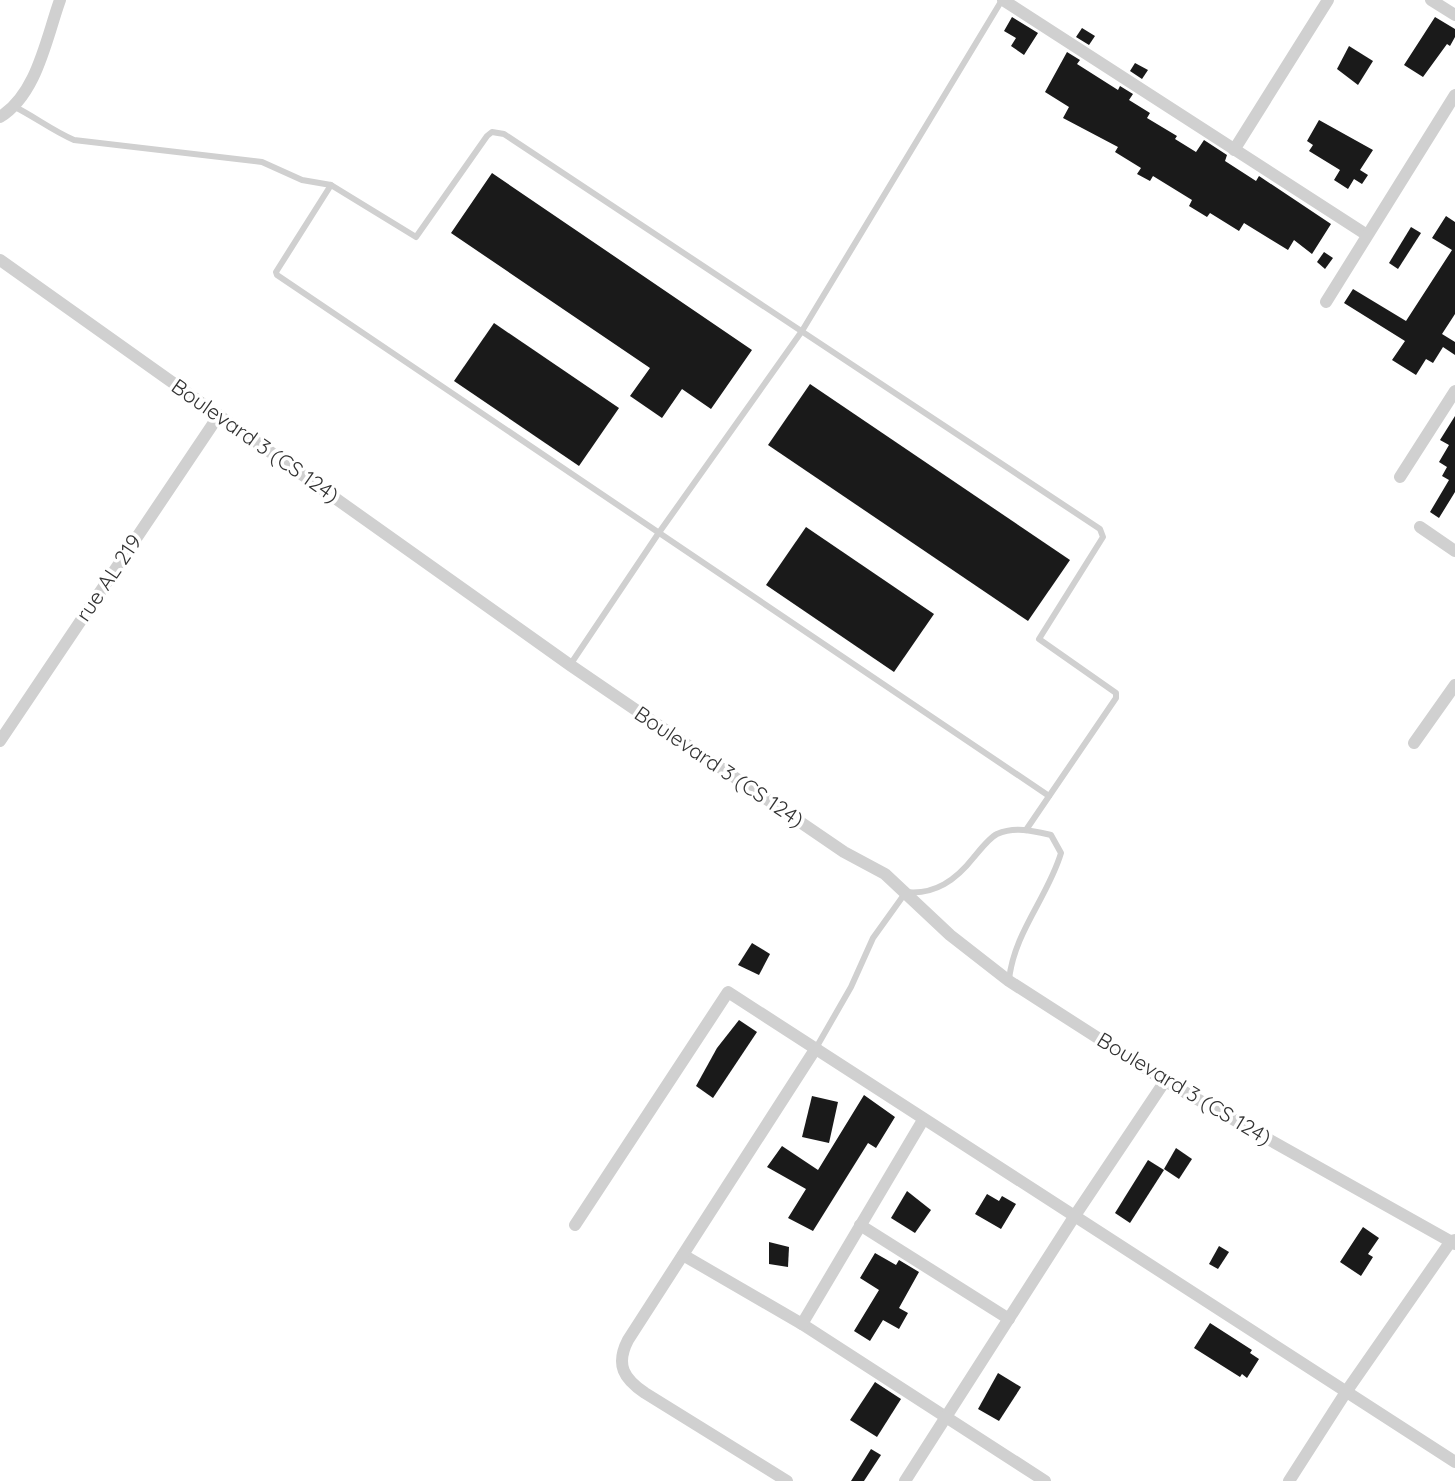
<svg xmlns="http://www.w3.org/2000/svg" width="1455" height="1481" font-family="Quicksand,sans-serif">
  <rect width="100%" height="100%" fill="#fff"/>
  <g fill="#1a1a1a">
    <polygon points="1012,17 1038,33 1024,55 1011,46 1016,38 1004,31"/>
    <polygon points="1435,17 1455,29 1455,37 1450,46 1447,44 1423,77 1404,65"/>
    <polygon points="1082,28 1095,36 1089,45 1076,37"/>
    <polygon points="1349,46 1373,61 1358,85 1337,69"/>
    <polygon points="1067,52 1080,60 1077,64 1118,90 1120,86 1133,94 1129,100 1150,113 1147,118 1177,136 1175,139 1196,152 1204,140 1227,155 1225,161 1256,181 1259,176 1331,224 1312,254 1294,240 1288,250 1244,223 1239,231 1210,213 1207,217 1189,206 1192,200 1153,176 1150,181 1137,174 1141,168 1115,152 1118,147 1063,118 1069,107 1045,92"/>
    <polygon points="1135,63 1148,70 1142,79 1130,71"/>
    <polygon points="1319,120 1373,150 1360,170 1368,175 1362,184 1354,179 1348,189 1334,180 1340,170 1309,151 1313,145 1307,141"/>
    <polygon points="492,173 752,350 711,409 682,389 662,418 630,396 650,368 451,233"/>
    <polygon points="1446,216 1455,222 1455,314 1442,334 1455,342 1455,355 1443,347 1433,363 1426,359 1416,375 1392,360 1405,341 1344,303 1353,289 1406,321 1452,250 1432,238"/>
    <polygon points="1411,227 1421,233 1398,269 1389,263"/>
    <polygon points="1324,252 1333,258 1325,269 1317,262"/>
    <polygon points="494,323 619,408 579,466 454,381"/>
    <polygon points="810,384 1070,560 1028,621 768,445"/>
    <polygon points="1455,416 1455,492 1439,518 1430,512 1449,480 1442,476 1447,467 1439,462 1449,445 1440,440"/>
    <polygon points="806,527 934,614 894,672 766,585"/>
    <polygon points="752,943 770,954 759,975 738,965"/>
    <polygon points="739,1020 757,1032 713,1098 696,1086 717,1048"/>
    <polygon points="864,1095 895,1117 876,1148 868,1143 813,1231 788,1218 806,1189 767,1167 782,1146 818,1170"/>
    <polygon points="812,1096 838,1102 829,1143 802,1137"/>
    <polygon points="1176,1148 1192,1159 1179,1179 1164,1169"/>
    <polygon points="1148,1160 1164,1170 1130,1223 1115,1213"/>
    <polygon points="907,1191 931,1210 915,1233 891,1218"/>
    <polygon points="987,1194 999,1201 1002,1196 1016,1204 1001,1229 975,1214"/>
    <polygon points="1363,1227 1379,1238 1368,1254 1373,1257 1361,1276 1340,1262"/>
    <polygon points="769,1242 789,1247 788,1267 769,1264"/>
    <polygon points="1219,1246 1229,1252 1218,1269 1209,1264"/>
    <polygon points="875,1253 896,1265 899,1260 919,1272 899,1308 908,1313 899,1329 883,1320 870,1341 854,1331 879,1290 860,1278"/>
    <polygon points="1210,1323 1252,1350 1250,1353 1259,1359 1247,1378 1242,1374 1240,1377 1194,1348"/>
    <polygon points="998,1373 1021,1387 999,1421 978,1409"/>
    <polygon points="875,1382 901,1399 877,1437 850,1420"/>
    <polygon points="871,1449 881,1455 864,1481 851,1481"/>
  </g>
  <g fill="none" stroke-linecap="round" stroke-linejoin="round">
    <g stroke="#d0d0d0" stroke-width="6">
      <path d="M15,107c20,10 38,24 59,33l188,22 40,18 29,5 85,52 71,-101 5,-4 12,2 596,395 3,8 -64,102 77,54v5l-90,132"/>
      <polyline points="331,185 276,272 277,275 1049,796"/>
      <polyline points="570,665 658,534 802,331 1002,0"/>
      <path d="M816,1048l35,-61 22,-49 33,-46c29,3 50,-12 68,-35 6,-7 15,-19 23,-23 18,-8 37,-3 54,1l10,18c-13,44 -47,79 -52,127"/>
    </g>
    <g stroke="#d0d0d0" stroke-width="12">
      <polyline points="1003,0 1367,235"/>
      <polyline points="1431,0 1455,15"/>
      <path d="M0,117c37,-23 46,-78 60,-117"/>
      <polyline points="1234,150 1328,0"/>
      <polyline points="0,260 570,665 844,852 885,874 950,935 1009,981 1165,1081 1455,1244"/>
      <polyline points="1326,302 1455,95"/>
      <polyline points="1400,477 1455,391"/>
      <polyline points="1420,527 1455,551"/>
      <polyline points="0,741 219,415"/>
      <polyline points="1414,743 1455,685"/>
      <polyline points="575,1225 728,992 1455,1462"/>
      <polyline points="860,1225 1009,1319"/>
      <polyline points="683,1255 802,1324 1045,1481"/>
      <polyline points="802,1324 923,1120"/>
      <path d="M787,1481l-142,-88c-21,-14 -30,-28 -17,-53l188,-292"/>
      <polyline points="905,1481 1074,1217 1165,1081"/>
      <polyline points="1289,1481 1346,1392 1451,1241 1455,1240"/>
    </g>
  </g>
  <g text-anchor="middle" stroke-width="7" stroke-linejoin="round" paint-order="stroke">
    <g font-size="21" fill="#333" stroke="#fff">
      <text transform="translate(255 441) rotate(35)" y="7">Boulevard 3 (CS 124)</text>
      <text transform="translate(109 578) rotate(-56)" y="7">rue AL 219</text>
      <text transform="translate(719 767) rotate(34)" y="7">Boulevard 3 (CS 124)</text>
      <text transform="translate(1184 1089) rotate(31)" y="7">Boulevard 3 (CS 124)</text>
    </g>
  </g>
</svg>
